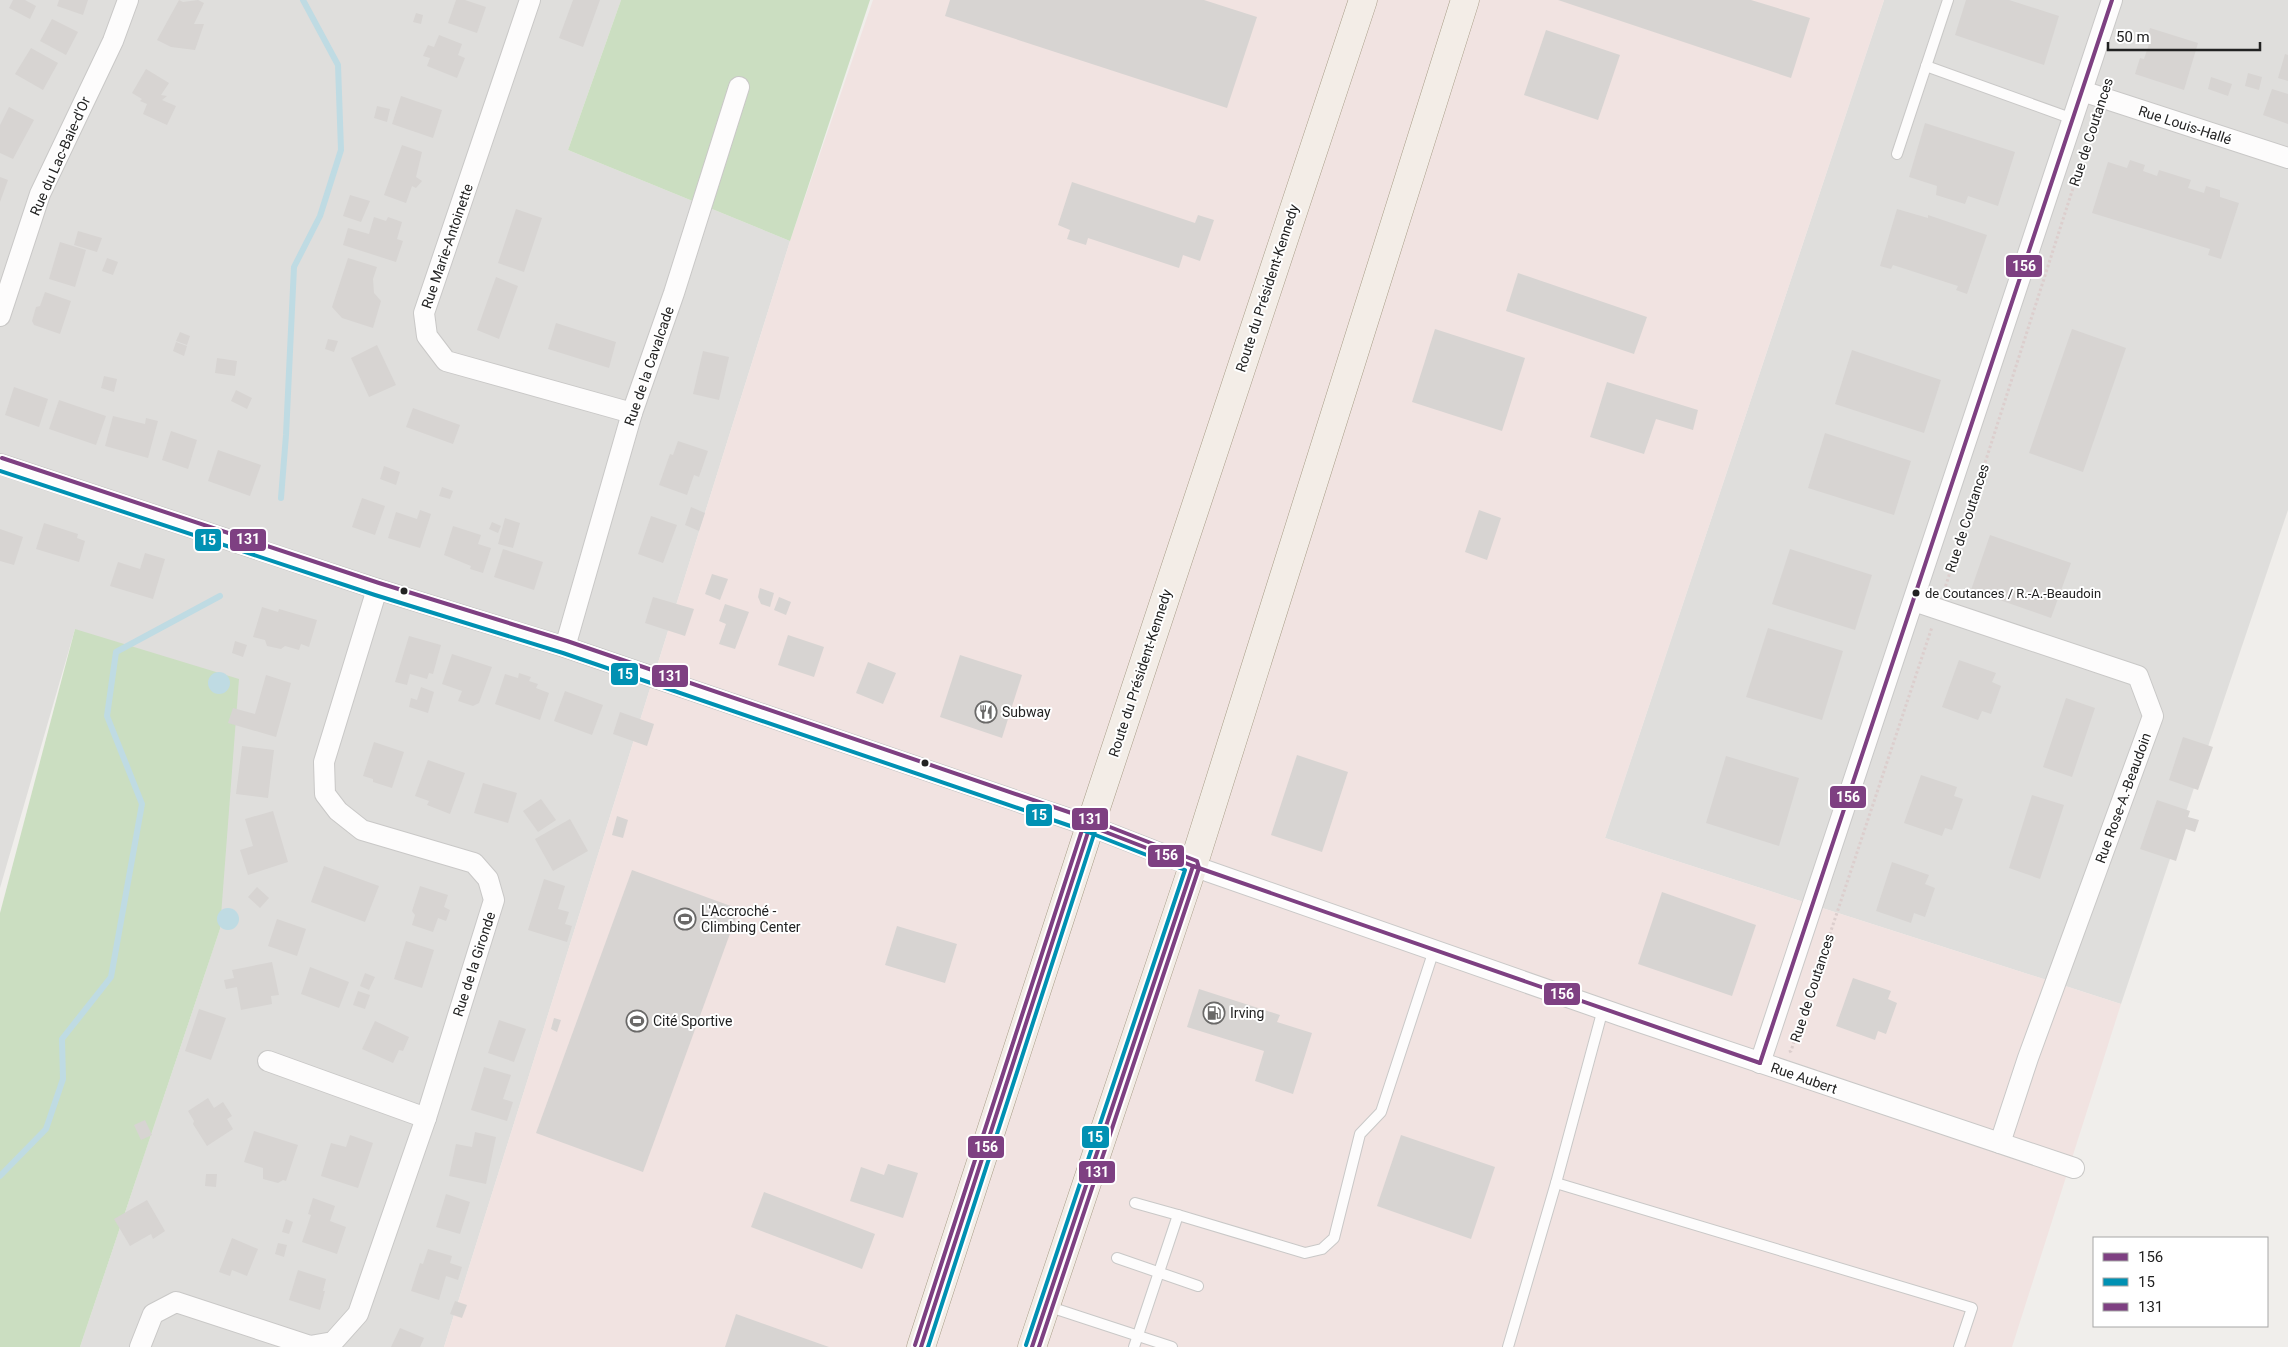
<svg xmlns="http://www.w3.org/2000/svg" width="2288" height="1347" font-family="Roboto,sans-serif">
  <rect width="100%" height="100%" fill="#f0eeeb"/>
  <g fill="#dfdedc">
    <polygon points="0,0 621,0 568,150 790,241 444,1347 80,1347 220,929 75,629 0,888"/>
    <polygon points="1884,0 2288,0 2288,510 2121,1004 1605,838"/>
  </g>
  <polygon fill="#f1e3e1" points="873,0 1884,0 1605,838 2121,1004 2012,1347 444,1347 790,241"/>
  <g fill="#cbdec1">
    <polygon points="621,0 870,0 790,241 568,150"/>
    <polygon points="75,629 239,679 220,929 80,1347 0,1347 0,913"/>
  </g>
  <g fill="#bfdbe3">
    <circle cx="219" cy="683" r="11"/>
    <circle cx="228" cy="919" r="11"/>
  </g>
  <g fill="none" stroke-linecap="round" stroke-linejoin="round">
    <g stroke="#bfdbe3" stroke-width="6">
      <polyline points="281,498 286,435 294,267 320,216 341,150 338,65 303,0"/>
      <polyline points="0,1176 46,1129 63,1079 62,1039 111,977 142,804 107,716 116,652 220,596"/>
    </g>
  </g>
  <g fill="#d7d4d2">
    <polygon points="13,0 25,0 36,6 30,19 9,8"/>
    <polygon points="59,0 88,0 83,15 57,6"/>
    <polygon points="179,0 183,2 198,0 204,3 194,24 204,24 195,50 171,47 157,40"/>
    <polygon points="456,0 465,0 486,7 477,33 448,23"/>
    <polygon points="573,0 600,0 583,47 559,38"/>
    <polygon points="950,0 1204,0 1257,17 1227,108 945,16"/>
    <polygon points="1558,0 1751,0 1810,18 1791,78"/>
    <polygon points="1966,0 2009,0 2059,16 2044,65 1955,35"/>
    <polygon points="416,13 423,15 421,24 413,22"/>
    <polygon points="52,19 78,32 66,55 40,41"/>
    <polygon points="2150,28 2198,43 2184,90 2135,74 2140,58 2144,59 2149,44 2146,43"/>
    <polygon points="1546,30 1620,55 1598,120 1524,95"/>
    <polygon points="439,35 462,44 458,55 465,58 457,78 427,66 430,58 423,56 428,45 434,47"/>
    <polygon points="31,48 58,63 43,90 15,74"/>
    <polygon points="2285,54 2288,55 2288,81 2278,78"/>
    <polygon points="146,69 169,83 161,95 167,96 162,100 176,106 167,125 143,114 147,104 140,101 142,99 132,93"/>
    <polygon points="2248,73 2262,77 2259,90 2245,86"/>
    <polygon points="2211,77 2232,84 2228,96 2208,89"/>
    <polygon points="2272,89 2288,94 2288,124 2263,115"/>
    <polygon points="401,96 442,110 433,138 392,124"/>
    <polygon points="377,106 390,109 387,122 374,118"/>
    <polygon points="9,107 34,120 13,159 0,153 0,125"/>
    <polygon points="1925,123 2015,152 1998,206 1968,196 1965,204 1936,195 1937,186 1909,177"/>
    <polygon points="402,145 422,152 416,177 422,181 416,188 412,186 406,203 384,195"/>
    <polygon points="2130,160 2145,165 2143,171 2157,176 2159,170 2191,180 2188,188 2204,193 2206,186 2220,190 2220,197 2239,203 2221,259 2208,255 2210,249 2092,213 2108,162 2127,168"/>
    <polygon points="0,177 8,180 0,202"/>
    <polygon points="1072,182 1195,223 1198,215 1214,220 1200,261 1183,255 1179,268 1088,238 1086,245 1067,239 1070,230 1058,225"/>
    <polygon points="350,195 370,201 361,222 343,216"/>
    <polygon points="516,209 542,218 524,272 498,263"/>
    <polygon points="1897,209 1928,218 1928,215 1987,235 1967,294 1956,290 1958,286 1893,265 1891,269 1880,266"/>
    <polygon points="374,217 386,221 388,217 402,222 397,239 403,241 396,262 343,245 348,228 369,234"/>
    <polygon points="78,231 102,238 97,252 74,245"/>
    <polygon points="60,242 86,250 75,287 49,279"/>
    <polygon points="107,258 118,262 113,275 102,271"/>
    <polygon points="348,258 377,267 373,279 374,293 381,301 373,328 342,318 332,307"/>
    <polygon points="1518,273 1647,317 1634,354 1506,311"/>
    <polygon points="496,277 518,286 499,339 477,330"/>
    <polygon points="45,292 71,301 60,334 34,325 32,321 36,307 40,306"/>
    <polygon points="556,323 616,342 609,368 548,349"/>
    <polygon points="1435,329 1525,358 1502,431 1412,402"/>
    <polygon points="2072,329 2126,348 2083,472 2029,453"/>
    <polygon points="180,332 190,336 187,345 176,341"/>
    <polygon points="328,339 338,341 334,352 325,349"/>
    <polygon points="176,342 187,346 184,356 173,351"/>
    <polygon points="377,345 396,385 369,397 351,358"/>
    <polygon points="1852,350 1941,380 1924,433 1835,404"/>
    <polygon points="703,351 729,357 719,400 693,394"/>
    <polygon points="217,358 237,361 235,376 215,373"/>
    <polygon points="104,376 117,379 114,392 101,388"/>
    <polygon points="1607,382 1698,410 1693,430 1656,419 1644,454 1590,437"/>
    <polygon points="14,387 48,399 39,427 5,415"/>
    <polygon points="236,390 252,398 247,409 231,401"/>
    <polygon points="59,400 106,416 96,445 49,429"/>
    <polygon points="413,408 460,425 453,444 406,427"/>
    <polygon points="113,416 145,424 146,418 158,421 148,458 105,446"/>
    <polygon points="171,431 197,440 188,469 162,460"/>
    <polygon points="1825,433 1911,461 1894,515 1808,488"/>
    <polygon points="678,441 708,451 699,477 694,475 687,495 659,485 670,454 673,455"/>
    <polygon points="218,450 261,465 250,496 208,481"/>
    <polygon points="384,466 400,472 396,485 380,479"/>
    <polygon points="442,487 453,491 450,499 439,496"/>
    <polygon points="362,498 385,506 375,535 352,527"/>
    <polygon points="691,507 705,513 699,531 685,525"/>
    <polygon points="420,510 431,514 420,548 388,538 396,512 417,519"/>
    <polygon points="1479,510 1501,518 1487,560 1465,552"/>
    <polygon points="651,516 677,525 663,563 638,554"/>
    <polygon points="505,518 520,523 513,548 498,544"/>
    <polygon points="492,522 501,526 498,533 489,529"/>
    <polygon points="44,523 78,534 77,538 85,541 79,562 36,549"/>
    <polygon points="453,526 481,535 478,544 491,548 483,573 470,569 471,566 444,555"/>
    <polygon points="0,529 23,537 14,565 0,561"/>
    <polygon points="1990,535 2071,563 2051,618 1971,590"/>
    <polygon points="503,549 543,562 534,590 494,577"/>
    <polygon points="1790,549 1872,575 1855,630 1772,604"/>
    <polygon points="145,553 165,559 153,599 110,586 118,562 140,569"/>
    <polygon points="712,574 728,579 720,600 705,594"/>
    <polygon points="760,588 774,593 770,607 761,604 758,597"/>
    <polygon points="653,597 694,609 685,636 645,623"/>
    <polygon points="779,597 791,602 786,615 774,610"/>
    <polygon points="725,604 749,612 735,649 719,644 726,624 719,621"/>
    <polygon points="262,607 278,612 279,609 317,620 309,647 301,644 299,650 285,646 281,649 267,646 265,640 253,637"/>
    <polygon points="1768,628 1843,651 1822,720 1746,697"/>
    <polygon points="788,635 824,647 814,677 778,665"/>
    <polygon points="409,636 441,645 433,674 429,673 427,679 410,674 407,685 395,682"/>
    <polygon points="235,641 247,645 243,657 232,653"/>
    <polygon points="452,654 492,667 479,703 473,706 458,701 462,691 442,684"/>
    <polygon points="960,655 1022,675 1002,738 940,717"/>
    <polygon points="1959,660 1996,673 1992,682 2001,686 1991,714 1982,711 1978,720 1942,707"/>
    <polygon points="868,662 896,673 883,704 856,693"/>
    <polygon points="519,673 531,677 529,681 538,684 536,688 549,693 540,720 495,704 505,674 518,678"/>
    <polygon points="266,675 291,683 276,737 228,723 233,708 255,714"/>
    <polygon points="421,687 434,692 428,713 409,707 411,698 417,700"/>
    <polygon points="565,691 603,705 592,735 554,721"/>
    <polygon points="2066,698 2095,708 2072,777 2043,767"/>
    <polygon points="620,712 654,724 647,746 613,734"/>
    <polygon points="2183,737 2213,747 2198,790 2169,780"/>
    <polygon points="374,742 404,752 392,788 373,782 373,779 363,776"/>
    <polygon points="242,746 274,750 268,798 236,794"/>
    <polygon points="1297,755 1348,772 1322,852 1271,835"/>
    <polygon points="1726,756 1799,778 1779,846 1706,823"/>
    <polygon points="428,760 465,773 450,814 427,805 429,801 415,796"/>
    <polygon points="1921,775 1957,787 1954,796 1963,799 1952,830 1945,828 1942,836 1904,823"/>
    <polygon points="483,783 517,793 508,823 474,813"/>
    <polygon points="2032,795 2064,805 2040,879 2009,868"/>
    <polygon points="541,799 556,820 538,832 523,811"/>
    <polygon points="2157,800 2190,811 2188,817 2199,820 2195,832 2186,829 2176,861 2140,849"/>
    <polygon points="273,811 288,862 248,875 240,850 253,846 245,819"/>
    <polygon points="617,816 628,820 623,838 612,835"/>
    <polygon points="570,819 588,851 553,871 535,839"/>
    <polygon points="1892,862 1929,875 1925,884 1935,888 1925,917 1914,913 1911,923 1876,911"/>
    <polygon points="324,866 379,886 365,922 311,902"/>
    <polygon points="632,870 739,909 643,1172 536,1133"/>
    <polygon points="544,879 565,886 558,909 569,912 565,924 572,926 567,942 528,930"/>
    <polygon points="420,886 448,895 444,907 450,910 446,921 438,918 433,932 412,925 415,915 412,911"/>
    <polygon points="257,887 269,898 260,908 248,897"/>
    <polygon points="1662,892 1756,925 1732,996 1638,964"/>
    <polygon points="277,919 306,929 297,956 268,946"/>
    <polygon points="897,926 957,944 945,983 885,965"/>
    <polygon points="406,941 434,950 422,988 394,979"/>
    <polygon points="272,962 279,995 271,996 272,1004 241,1010 237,987 226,989 224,980 234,978 232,970"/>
    <polygon points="310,967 349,982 339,1008 301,994"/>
    <polygon points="365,973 375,977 369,990 360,986"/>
    <polygon points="1853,978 1891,991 1888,999 1897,1003 1886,1034 1878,1031 1875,1040 1836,1026"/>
    <polygon points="1199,989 1280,1015 1277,1022 1312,1033 1293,1094 1255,1081 1264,1051 1187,1027"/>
    <polygon points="358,991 370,995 365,1009 353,1005"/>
    <polygon points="199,1009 226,1018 211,1060 185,1051"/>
    <polygon points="554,1018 561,1020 557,1032 551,1029"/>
    <polygon points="499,1020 526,1029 514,1062 488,1053"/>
    <polygon points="375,1021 409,1037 403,1051 399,1050 393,1063 362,1049"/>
    <polygon points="484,1067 511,1075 503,1099 513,1102 507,1121 471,1110"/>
    <polygon points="208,1098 214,1108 223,1102 232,1116 227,1119 233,1129 207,1146 193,1124 194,1121 188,1111"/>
    <polygon points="145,1120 152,1135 141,1140 134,1125"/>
    <polygon points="254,1131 298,1145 286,1181 283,1180 278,1183 263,1179 263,1168 244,1162"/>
    <polygon points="475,1132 496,1137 486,1184 449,1176 456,1144 472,1147"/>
    <polygon points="350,1135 373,1143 358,1188 321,1176 331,1143 346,1147"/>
    <polygon points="1401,1135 1495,1167 1471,1239 1377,1206"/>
    <polygon points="888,1164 918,1173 903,1218 850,1201 861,1167 884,1175"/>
    <polygon points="206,1174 217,1174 216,1187 205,1186"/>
    <polygon points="764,1192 875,1234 862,1269 751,1227"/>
    <polygon points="446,1194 470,1202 460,1234 436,1227"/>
    <polygon points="313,1198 335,1206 330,1221 346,1227 337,1254 302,1242 311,1215 308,1214"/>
    <polygon points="147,1200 165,1231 153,1239 151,1234 130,1246 114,1219"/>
    <polygon points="286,1219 293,1222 289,1234 282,1232"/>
    <polygon points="232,1238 258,1249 247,1276 232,1270 230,1276 219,1272"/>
    <polygon points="278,1243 287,1245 284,1257 275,1254"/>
    <polygon points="428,1249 452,1256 450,1263 462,1267 458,1280 446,1276 439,1300 411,1291 420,1263 423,1264"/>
    <polygon points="298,1270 326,1279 323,1291 325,1291 320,1310 289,1300"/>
    <polygon points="455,1301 467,1305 462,1318 450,1314"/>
    <polygon points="736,1314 829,1347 725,1347"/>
    <polygon points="400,1328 424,1338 420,1347 391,1347"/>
  </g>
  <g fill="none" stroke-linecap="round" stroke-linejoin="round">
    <g stroke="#c9c8c7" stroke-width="12">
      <g id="lane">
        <polyline points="1926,66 2073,119"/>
        <polyline points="1897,154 1948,0"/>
        <polyline points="1556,1183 1603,1009"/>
        <polyline points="1135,1203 1178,1215"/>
        <polyline points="1117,1258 1198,1286"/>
        <polyline points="1047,1306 1172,1347"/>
        <polyline points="1134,1347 1178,1215 1305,1253 1322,1249 1334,1238 1360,1134 1381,1112 1434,950"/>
        <polyline points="1508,1347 1556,1183 1972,1308 1959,1347"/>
      </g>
    </g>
    <g stroke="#c9c8c7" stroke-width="22">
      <g id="street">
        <polyline points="530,0 424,313 427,336 446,361 632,413"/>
        <polyline points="2082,91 2288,158"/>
        <polyline points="0,316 40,194 113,41 128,0"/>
        <polyline points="0,464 377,589 565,647 1090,826 1193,866 1622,1016 2074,1168"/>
        <polyline points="1914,601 2138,676 2153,716 2028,1058 2000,1143"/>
        <polyline points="565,647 632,413 674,293 739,87"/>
        <polyline points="268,1061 426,1118"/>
        <polyline points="1760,1063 2112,0"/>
        <polyline points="140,1347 153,1314 176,1302 310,1346 333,1342 358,1314 426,1118 494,900 488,879 474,863 362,830 338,811 325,794 324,762 377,589"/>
      </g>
    </g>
    <g stroke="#a79c86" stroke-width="29">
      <g id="primary">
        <polyline points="921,1347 1090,826 1363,0"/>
        <polyline points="1032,1347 1193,866 1465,0"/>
      </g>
    </g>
    <g stroke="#dccecd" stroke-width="3" stroke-dasharray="2.5 2.5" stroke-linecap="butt">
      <polyline points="1944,591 2074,185"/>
      <polyline points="1789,1052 1791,1051 1932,627"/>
    </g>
    <use href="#lane" stroke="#fdfcfc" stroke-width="10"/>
    <use href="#street" stroke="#fdfcfc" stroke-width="20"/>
    <use href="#primary" stroke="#f3ede7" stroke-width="28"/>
    <g stroke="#fff" stroke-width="8">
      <g id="bus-1">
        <polyline points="1760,1063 2112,0"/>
        <polyline points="921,1347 1090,826 1193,866 1760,1063"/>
        <polyline points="1032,1347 1193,866"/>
      </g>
    </g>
    <g stroke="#fff" stroke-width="8">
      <g id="bus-2">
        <polyline points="0,471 375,595 563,653 1088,832 1185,870 1026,1345"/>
        <polyline points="928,1347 1096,828"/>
      </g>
    </g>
    <g stroke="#fff" stroke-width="8">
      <g id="bus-3">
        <polyline points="2,458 379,583 567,641 1092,820 1197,861 1199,868 1039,1347"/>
        <polyline points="915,1345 1084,824"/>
      </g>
    </g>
    <use href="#bus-1" stroke="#7e4082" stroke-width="4"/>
    <use href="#bus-2" stroke="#0091b3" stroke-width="4"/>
    <use href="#bus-3" stroke="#7e4082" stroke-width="4"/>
  </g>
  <defs>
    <g id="restaurant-ring" transform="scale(1.125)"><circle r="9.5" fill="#fff" stroke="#6a6968" stroke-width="1.5"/><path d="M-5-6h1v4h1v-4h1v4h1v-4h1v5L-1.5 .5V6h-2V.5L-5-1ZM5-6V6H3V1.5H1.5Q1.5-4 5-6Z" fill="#6a6968"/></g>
    <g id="stadium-ring" transform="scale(1.125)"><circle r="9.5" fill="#fff" stroke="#6a6968" stroke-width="1.5"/><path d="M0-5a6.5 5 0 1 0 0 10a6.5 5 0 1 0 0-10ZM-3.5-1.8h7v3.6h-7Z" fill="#6a6968"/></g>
    <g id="fuel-ring" transform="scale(1.125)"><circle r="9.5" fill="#fff" stroke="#6a6968" stroke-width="1.5"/><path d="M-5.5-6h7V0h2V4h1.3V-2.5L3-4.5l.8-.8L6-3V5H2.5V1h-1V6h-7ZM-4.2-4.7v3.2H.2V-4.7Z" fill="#6a6968"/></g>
  </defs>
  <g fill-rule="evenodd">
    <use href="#restaurant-ring" x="986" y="712"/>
    <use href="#stadium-ring" x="685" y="919"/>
    <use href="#fuel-ring" x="1214" y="1013"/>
    <use href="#stadium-ring" x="637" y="1021"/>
  </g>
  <g fill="#222" stroke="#fff" stroke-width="2">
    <circle cx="404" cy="591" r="4.5"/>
    <circle cx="1916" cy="593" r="4.5"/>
    <circle cx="925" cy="763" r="4.5"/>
  </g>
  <g text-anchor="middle" stroke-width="4" stroke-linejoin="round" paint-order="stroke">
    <g font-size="13" fill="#222" stroke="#fff" text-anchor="start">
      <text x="1925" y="598">de Coutances / R.-A.-Beaudoin</text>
    </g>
    <g font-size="14" fill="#222" stroke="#fff">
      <text transform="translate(2185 125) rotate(18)" y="5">Rue Louis-Hallé</text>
      <text transform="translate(2091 132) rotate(-72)" y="5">Rue de Coutances</text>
      <text transform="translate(60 156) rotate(-66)" y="5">Rue du Lac-Baie-d'Or</text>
      <text transform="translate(447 246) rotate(-71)" y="5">Rue Marie-Antoinette</text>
      <text transform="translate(1267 288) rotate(-72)" y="5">Route du Président-Kennedy</text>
      <text transform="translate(649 366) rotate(-71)" y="5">Rue de la Cavalcade</text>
      <text transform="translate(1967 518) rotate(-72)" y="5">Rue de Coutances</text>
      <text transform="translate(1140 673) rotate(-72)" y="5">Route du Président-Kennedy</text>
      <text transform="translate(2123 798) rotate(-70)" y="5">Rue Rose-A.-Beaudoin</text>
      <text transform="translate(474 964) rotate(-72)" y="5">Rue de la Gironde</text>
      <text transform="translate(1812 988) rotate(-72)" y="5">Rue de Coutances</text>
      <text transform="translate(1804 1078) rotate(19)" y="5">Rue Aubert</text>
    </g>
    <g font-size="14" fill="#222" stroke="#fff" text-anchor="start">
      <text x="1002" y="717">Subway</text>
      <text x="701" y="916">L'Accroché -<tspan x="701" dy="16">Climbing Center</tspan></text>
      <text x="1230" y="1018">Irving</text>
      <text x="653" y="1026">Cité Sportive</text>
    </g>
  </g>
  <g stroke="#fff" stroke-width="2">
    <rect x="2005" y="254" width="38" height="24" rx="5" fill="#7e4082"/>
    <rect x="229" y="528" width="38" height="24" rx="5" fill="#7e4082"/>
    <rect x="194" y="528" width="28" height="24" rx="5" fill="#0091b3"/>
    <rect x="610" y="662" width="29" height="24" rx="5" fill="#0091b3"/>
    <rect x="651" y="664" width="38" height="24" rx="5" fill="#7e4082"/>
    <rect x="1829" y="785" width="38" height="24" rx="5" fill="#7e4082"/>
    <rect x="1025" y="803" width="28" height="24" rx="5" fill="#0091b3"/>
    <rect x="1071" y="807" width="38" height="24" rx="5" fill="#7e4082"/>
    <rect x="1147" y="844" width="38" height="24" rx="5" fill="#7e4082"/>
    <rect x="1543" y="982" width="38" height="24" rx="5" fill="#7e4082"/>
    <rect x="1081" y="1125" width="29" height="24" rx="5" fill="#0091b3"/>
    <rect x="967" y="1135" width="38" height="24" rx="5" fill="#7e4082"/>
    <rect x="1078" y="1160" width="38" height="24" rx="5" fill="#7e4082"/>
  </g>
  <g font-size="14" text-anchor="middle" font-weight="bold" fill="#fff">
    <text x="2024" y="271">156</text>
    <text x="248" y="544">131</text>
    <text x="208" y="545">15</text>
    <text x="625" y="679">15</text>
    <text x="670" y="681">131</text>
    <text x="1848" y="802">156</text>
    <text x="1039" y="820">15</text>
    <text x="1090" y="824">131</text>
    <text x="1166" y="860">156</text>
    <text x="1562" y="999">156</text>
    <text x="1095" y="1142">15</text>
    <text x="986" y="1152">156</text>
    <text x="1097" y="1177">131</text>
  </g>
  <rect x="2093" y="1237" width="175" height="90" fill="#ffffff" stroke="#a7a7a7"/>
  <rect x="2103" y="1253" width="25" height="8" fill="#7e4082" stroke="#a7a7a7"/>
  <text x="2138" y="1262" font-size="15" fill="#222222">156</text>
  <rect x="2103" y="1278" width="25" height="8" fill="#0091b3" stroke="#a7a7a7"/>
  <text x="2138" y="1287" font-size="15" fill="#222222">15</text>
  <rect x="2103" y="1303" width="25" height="8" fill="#7e4082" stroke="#a7a7a7"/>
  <text x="2138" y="1312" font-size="15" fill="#222222">131</text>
  <path d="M2108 42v8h152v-8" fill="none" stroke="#222222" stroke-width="2.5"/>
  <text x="2116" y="42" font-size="15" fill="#222222" stroke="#ffffff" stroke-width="4" paint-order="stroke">50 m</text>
</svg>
